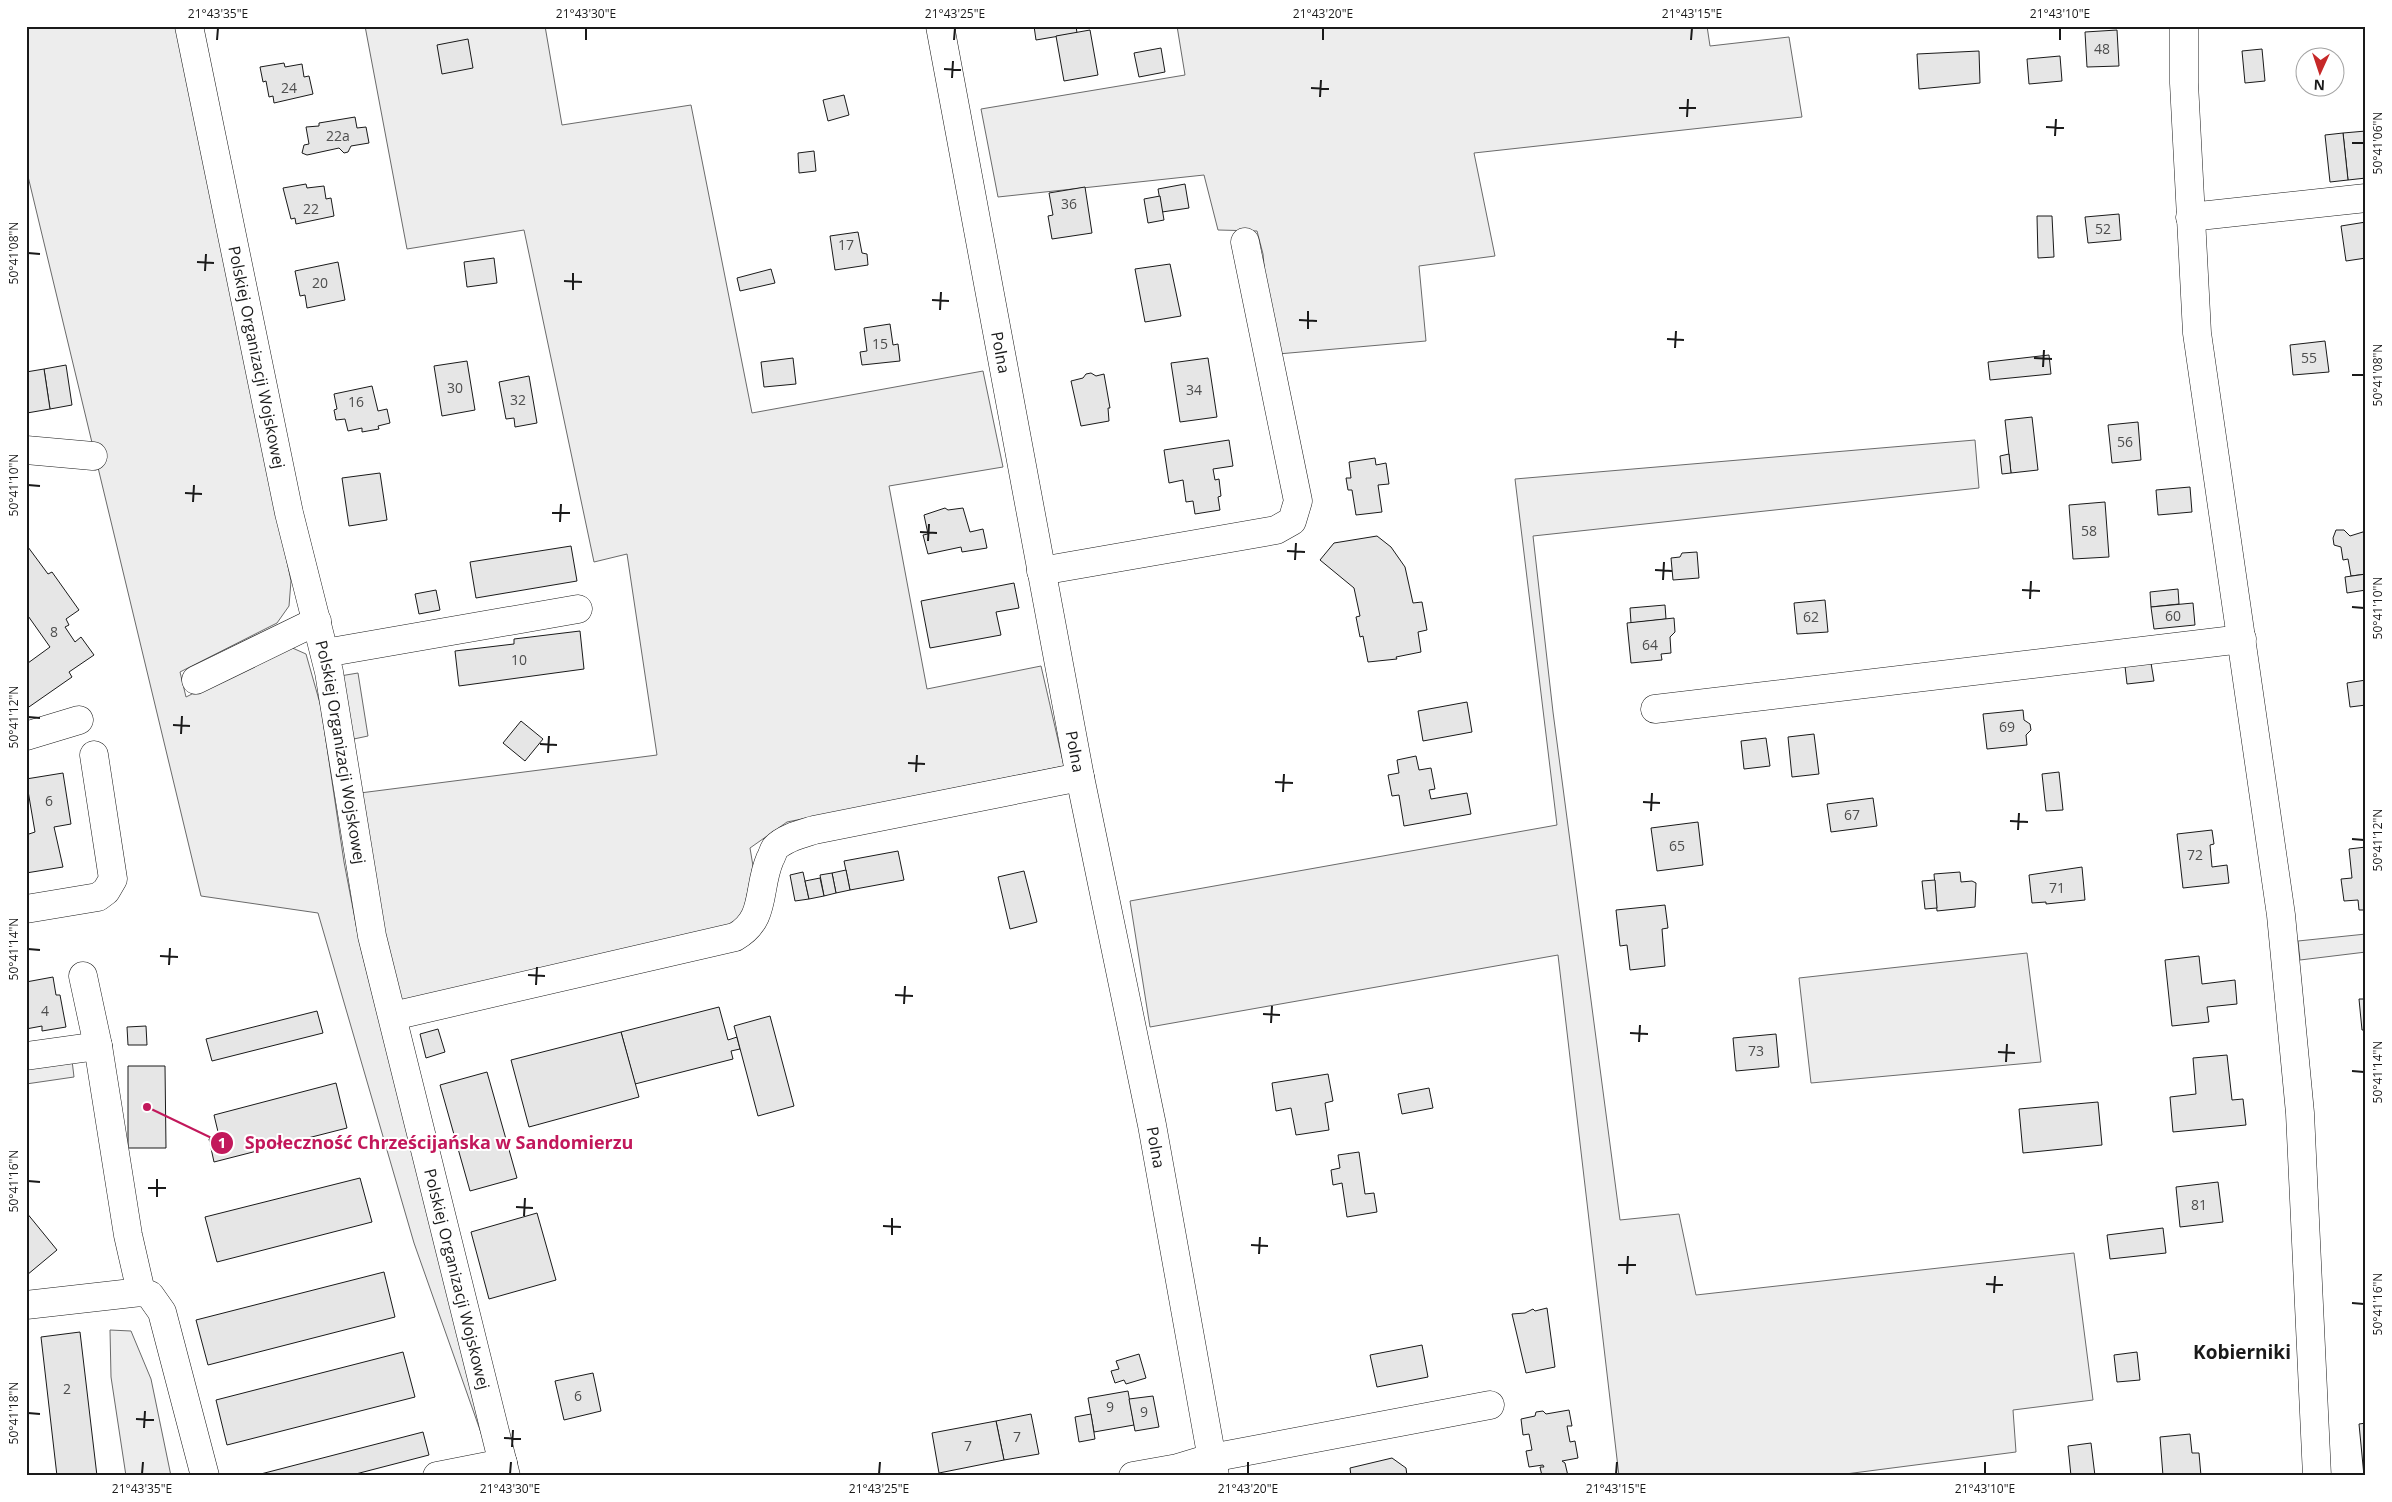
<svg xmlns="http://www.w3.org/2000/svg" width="2392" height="1502" font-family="'Open Sans',sans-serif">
  <rect width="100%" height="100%" fill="#fff"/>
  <g fill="#ededed" stroke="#6a6a6a">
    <polygon points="26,26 176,26 178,30 291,581 289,606 277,623 180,672 186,697 288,646 306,654 321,707 344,862 359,940 486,1447 414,1243 318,913 201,896 26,168"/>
    <polygon points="365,26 545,26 562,125 691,105 752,413 983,371 1003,467 889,486 927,689 1041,666 1064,766 787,822 750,848 753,866 742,919 725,928 400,1002 385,950 360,793 657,755 627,554 594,562 524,230 407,249"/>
    <polygon points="1177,26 1707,26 1710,46 1789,37 1802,117 1474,153 1495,256 1419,266 1426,341 1278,354 1268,309 1263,254 1257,231 1218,230 1204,175 998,197 981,109 1185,75"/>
    <polygon points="1975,440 1979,488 1533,536 1553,712 1620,1220 1679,1214 1696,1295 2074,1253 2093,1400 2013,1410 2016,1452 1830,1476 1619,1476 1558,955 1150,1027 1130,901 1557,825 1515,479"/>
    <polygon points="358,673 368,736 349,740 340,676"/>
    <polygon points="2366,934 2366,952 2300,960 2298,941"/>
    <polygon points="2027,953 2041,1062 1811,1083 1799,978"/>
    <polygon points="71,1052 74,1077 26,1084 26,1058"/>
    <polygon points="110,1330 131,1331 151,1379 171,1476 126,1476 111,1377"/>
  </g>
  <g fill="#e6e6e6" stroke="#1a1a1a">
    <polygon points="1034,26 1076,26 1077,33 1036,40"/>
    <polygon points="1090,30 1098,75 1064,81 1056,36"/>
    <polygon points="2117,30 2119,66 2087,67 2085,32"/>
    <polygon points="468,39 473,68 442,74 437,45"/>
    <polygon points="1161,48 1165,72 1139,77 1134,53"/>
    <polygon points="2262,49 2265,81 2245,83 2242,51"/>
    <polygon points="1979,51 1980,83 1919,89 1917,54"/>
    <polygon points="2060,56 2062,81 2029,84 2027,59"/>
    <polygon points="284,63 285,67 302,64 304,77 309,76 313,94 274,103 273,96 269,97 266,81 263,82 260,67"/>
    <polygon points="844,95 849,115 828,121 823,100"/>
    <polygon points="355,117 357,128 366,127 369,143 351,146 348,152 344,153 339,148 307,155 302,153 304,145 309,144 306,127 319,126 319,123"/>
    <polygon points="2366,131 2366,178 2348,180 2343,133"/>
    <polygon points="2343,133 2348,180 2330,182 2325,135"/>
    <polygon points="814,151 816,171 799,173 798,153"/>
    <polygon points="306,184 307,188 324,186 326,199 331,198 334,216 296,224 295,218 291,219 283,188"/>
    <polygon points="1185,184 1189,208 1162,212 1158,189"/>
    <polygon points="1085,187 1092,233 1052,239 1048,216 1053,215 1049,193"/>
    <polygon points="1160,196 1164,220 1148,223 1144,199"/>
    <polygon points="2119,214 2121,240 2088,243 2085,217"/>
    <polygon points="2037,216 2052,216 2054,257 2038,258"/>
    <polygon points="2366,222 2366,258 2346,261 2341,226"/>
    <polygon points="858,232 862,253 867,254 868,265 835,270 830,236"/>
    <polygon points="494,258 497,283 467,287 464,262"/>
    <polygon points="338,262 345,300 307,308 305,295 300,296 295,271"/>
    <polygon points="1170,264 1181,316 1145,322 1135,269"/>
    <polygon points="771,269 775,283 740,291 737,278"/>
    <polygon points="890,324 893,345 898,344 900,361 862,365 860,352 867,351 864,328"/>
    <polygon points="2325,341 2329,372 2293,375 2290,345"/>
    <polygon points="2049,355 2051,374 1990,380 1988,362"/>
    <polygon points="793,358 796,384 764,387 761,362"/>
    <polygon points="1208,358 1217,417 1180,422 1171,363"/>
    <polygon points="467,361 475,410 442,416 434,366"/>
    <polygon points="66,365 72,405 50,409 44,369"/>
    <polygon points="44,369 50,409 27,413 26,372"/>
    <polygon points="1091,373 1096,376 1104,374 1110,408 1108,408 1109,421 1081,426 1071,381 1083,378 1086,374"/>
    <polygon points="529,376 537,423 515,427 514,418 506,419 499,382"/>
    <polygon points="372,386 378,411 387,409 390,423 378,426 379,429 362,432 362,428 348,431 345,419 336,420 334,410 337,409 334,394"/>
    <polygon points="2032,417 2038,470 2011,473 2005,420"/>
    <polygon points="2138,422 2141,460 2112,463 2108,425"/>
    <polygon points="1229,440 1233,466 1213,469 1215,480 1219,479 1221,496 1218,497 1220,510 1195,514 1193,501 1186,502 1183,480 1169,483 1164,450"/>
    <polygon points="2009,454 2011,473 2002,474 2000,456"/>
    <polygon points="1375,458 1376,465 1386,463 1389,484 1378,485 1382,512 1356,515 1352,490 1348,490 1346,478 1351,478 1349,462"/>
    <polygon points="380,473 387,520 349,526 342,478"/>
    <polygon points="2190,487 2192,512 2158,515 2156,490"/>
    <polygon points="2105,502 2109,557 2073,559 2069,505"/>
    <polygon points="945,508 948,510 963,508 970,532 983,529 987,548 962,552 961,547 928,554 923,535 928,534 924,515"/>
    <polygon points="2336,530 2344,530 2350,536 2366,531 2366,574 2351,576 2348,559 2343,560 2341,547 2334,545 2333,538"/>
    <polygon points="1377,536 1391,547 1405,567 1413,603 1422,602 1427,630 1418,632 1421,652 1396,657 1397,659 1368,662 1363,636 1360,637 1356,617 1360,616 1354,588 1320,560 1334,543"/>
    <polygon points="571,546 577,581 476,598 470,562"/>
    <polygon points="28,547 48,574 52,572 79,610 66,619 69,625 65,627 75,642 81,637 94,655 69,672 72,677 26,709 26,660 28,663 50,647 26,613"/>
    <polygon points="1697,552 1699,578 1673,580 1671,558 1680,557 1682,553"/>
    <polygon points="2366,574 2366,590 2347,593 2345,577"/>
    <polygon points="1014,583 1019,608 996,612 1001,635 930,648 921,601"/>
    <polygon points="2178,589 2179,604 2151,607 2150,592"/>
    <polygon points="436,590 440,610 419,614 415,594"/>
    <polygon points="1825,600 1828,632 1797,634 1794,603"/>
    <polygon points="2193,603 2195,625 2154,629 2151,607"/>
    <polygon points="1665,605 1666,619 1631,623 1630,608"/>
    <polygon points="1674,618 1675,632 1670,637 1671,653 1661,654 1662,660 1631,663 1627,623"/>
    <polygon points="580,631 584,669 459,686 455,651 514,644 514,639"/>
    <polygon points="2151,663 2154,681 2127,684 2125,666"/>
    <polygon points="2366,680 2366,705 2350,707 2347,683"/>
    <polygon points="1467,702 1472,732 1423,741 1418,711"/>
    <polygon points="2023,710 2024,720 2030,724 2031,730 2026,735 2027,745 1987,749 1983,714"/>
    <polygon points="521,721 543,739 525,761 503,743"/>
    <polygon points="1814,734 1819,774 1792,777 1788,737"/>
    <polygon points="1766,738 1770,766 1744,769 1741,741"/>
    <polygon points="1416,756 1419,770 1431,768 1435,789 1429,790 1431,799 1467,793 1471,814 1404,826 1399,795 1392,796 1388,775 1399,773 1397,760"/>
    <polygon points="2059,772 2063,810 2046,811 2042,774"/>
    <polygon points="63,773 71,824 54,827 63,867 26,873 26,835 35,832 26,779"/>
    <polygon points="1873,798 1877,826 1831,832 1827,804"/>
    <polygon points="1698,822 1703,865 1657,871 1651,828"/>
    <polygon points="2212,830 2214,844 2210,845 2212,867 2227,865 2229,883 2183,888 2177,834"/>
    <polygon points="2366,847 2366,910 2359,910 2358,900 2344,901 2341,879 2352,878 2349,849"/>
    <polygon points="898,851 904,880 850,890 844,861"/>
    <polygon points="2082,867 2085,900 2046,904 2046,902 2032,903 2029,875"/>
    <polygon points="846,870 850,890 836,893 832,873"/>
    <polygon points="1024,871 1037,922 1010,929 998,877"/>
    <polygon points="803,872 809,899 795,901 790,875"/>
    <polygon points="1960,872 1961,882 1972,881 1976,883 1975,907 1937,911 1934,874"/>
    <polygon points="832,873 836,893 824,896 820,875"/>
    <polygon points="820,878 824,896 809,899 805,881"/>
    <polygon points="1935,880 1937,908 1925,909 1922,881"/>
    <polygon points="1665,905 1668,928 1662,929 1665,966 1630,970 1627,945 1620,946 1616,910"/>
    <polygon points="2199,956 2202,984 2235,980 2237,1004 2207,1007 2209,1022 2172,1026 2165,960"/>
    <polygon points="53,977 56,995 60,995 66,1027 42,1031 42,1026 26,1029 26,982"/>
    <polygon points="2359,999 2366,999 2366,1030 2362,1030"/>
    <polygon points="719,1007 728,1040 737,1037 740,1049 731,1051 733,1059 635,1084 621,1032"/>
    <polygon points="317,1011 323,1033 212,1061 206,1039"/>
    <polygon points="770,1016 794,1106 758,1116 734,1026"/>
    <polygon points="146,1026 147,1045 128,1045 127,1027"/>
    <polygon points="438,1029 445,1052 426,1058 420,1034"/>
    <polygon points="621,1032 639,1097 529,1127 511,1060"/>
    <polygon points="1776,1034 1779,1067 1736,1071 1733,1038"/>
    <polygon points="2227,1055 2232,1100 2243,1099 2246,1125 2173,1132 2170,1097 2196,1094 2193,1058"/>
    <polygon points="128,1066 165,1066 166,1148 128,1148"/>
    <polygon points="487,1072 517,1178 470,1191 440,1085"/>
    <polygon points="1328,1074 1333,1101 1325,1103 1329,1130 1296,1135 1291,1108 1276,1111 1272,1083"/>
    <polygon points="336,1083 347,1128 214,1162 209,1139 219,1136 214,1115"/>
    <polygon points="1429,1088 1433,1108 1402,1114 1398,1094"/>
    <polygon points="2098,1102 2102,1145 2023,1153 2019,1109"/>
    <polygon points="1359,1152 1365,1194 1374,1193 1377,1212 1347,1217 1342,1183 1333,1185 1331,1170 1340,1168 1338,1155"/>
    <polygon points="360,1178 372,1222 217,1262 205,1217"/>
    <polygon points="2218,1182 2223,1222 2180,1227 2176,1187"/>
    <polygon points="26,1212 57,1250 27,1275 26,1274"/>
    <polygon points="537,1213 556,1280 489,1299 471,1232"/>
    <polygon points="2163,1228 2166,1253 2110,1259 2107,1235"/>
    <polygon points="384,1272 395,1317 208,1365 196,1320"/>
    <polygon points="1547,1308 1555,1367 1526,1373 1512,1314 1525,1313 1533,1309 1535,1311"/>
    <polygon points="80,1332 97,1476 57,1476 41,1337"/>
    <polygon points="1422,1345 1428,1377 1377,1387 1370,1355"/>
    <polygon points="403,1352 415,1397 227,1445 216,1400"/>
    <polygon points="2137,1352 2140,1380 2117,1382 2114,1355"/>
    <polygon points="1139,1354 1146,1378 1126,1384 1124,1380 1115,1383 1111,1371 1119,1369 1116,1361"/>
    <polygon points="593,1373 601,1411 564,1420 555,1381"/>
    <polygon points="1128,1391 1134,1425 1094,1432 1088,1398"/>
    <polygon points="1153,1396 1159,1427 1135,1431 1129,1399"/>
    <polygon points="1569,1410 1572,1426 1567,1426 1570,1442 1575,1441 1578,1458 1562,1461 1565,1463 1568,1476 1542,1476 1540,1467 1544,1467 1543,1465 1529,1467 1526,1451 1532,1450 1529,1434 1523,1435 1521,1419 1535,1416 1536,1412 1543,1411 1546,1414"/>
    <polygon points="1031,1414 1039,1454 1004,1460 996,1421"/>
    <polygon points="1091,1414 1095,1439 1079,1442 1075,1417"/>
    <polygon points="996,1421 1004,1460 939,1473 932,1433"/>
    <polygon points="2366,1423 2366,1476 2364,1476 2359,1424"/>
    <polygon points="423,1432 429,1455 348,1476 253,1476"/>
    <polygon points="2190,1434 2192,1453 2199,1453 2201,1476 2163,1476 2160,1437"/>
    <polygon points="2091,1443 2095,1476 2071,1476 2068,1446"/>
    <polygon points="1392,1458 1406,1468 1407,1476 1351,1476 1350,1468"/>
  </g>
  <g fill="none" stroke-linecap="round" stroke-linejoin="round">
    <g stroke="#1a1a1a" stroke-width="29">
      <g id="minor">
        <path id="s1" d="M189,26l100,487 40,159 43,264 134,540"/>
        <path id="s2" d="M940,26l140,751 72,348 63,351"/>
        <polyline points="2184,26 2184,83 2197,333 2281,915 2300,1113 2317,1476"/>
        <polyline points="2190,217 2366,198"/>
        <polyline points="26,450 93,456"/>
        <polyline points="1041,571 1276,530 1292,521 1298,501 1245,242"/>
        <polyline points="325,653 578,609"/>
        <polyline points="196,680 317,621"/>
        <polyline points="1655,709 2242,639"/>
        <polyline points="26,736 79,720"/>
        <polyline points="26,909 98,897 106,891 113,879 94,755"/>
        <polyline points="83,976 98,1046"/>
        <path d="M393,1016l342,-79c32,-18 22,-48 35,-78 2,-3 3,-8 5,-11 9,-10 26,-14 39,-18l266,-53"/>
        <polyline points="26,1056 98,1046 128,1235 141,1292"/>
        <polyline points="26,1305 141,1292 150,1295 162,1312 205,1476"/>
        <polyline points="437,1476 503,1463"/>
        <polyline points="1133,1476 1178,1468 1211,1458 1490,1405"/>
      </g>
    </g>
    <use href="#minor" stroke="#fff" stroke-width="28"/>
  </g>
  <path fill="none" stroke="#1a1a1a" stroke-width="2" d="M217,40l1,-12M586,40v-12M954,40l1,-12M1323,40v-12M1691,40l1,-12M2060,40v-12M944,69l17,1M952,78l1,-17M1311,88l18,1M1320,97l1,-17M1679,108h17M1687,117l1,-18M2046,127l18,1M2055,136l1,-17M2352,143h12M28,253l12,1M197,262l17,1M205,271l1,-17M564,281l18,1M573,290v-17M932,300l17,1M940,310l1,-18M1299,320l18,1M1308,329v-18M1667,339l17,1M1675,348l1,-17M2034,358l18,1M2043,367l1,-17M2352,375h12M28,485l12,1M185,493l17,1M193,502l1,-17M552,513h18M560,522l1,-18M920,532l17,1M928,541l1,-17M1287,551l18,1M1295,560l1,-17M1655,570l17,1M1663,580l1,-18M2022,590l18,1M2030,599l1,-18M2352,607l12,1M28,717l12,1M173,725l17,1M181,734l1,-18M540,744l17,1M548,753l1,-17M908,763l17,1M916,772l1,-17M1275,782l18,1M1283,792l1,-18M1643,802l17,1M1651,811l1,-18M2010,821l18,1M2018,830l1,-17M2352,839l12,1M28,949l12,1M160,956l18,1M169,965l1,-17M528,975l17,1M536,985l1,-18M895,995l18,1M904,1004l1,-18M1263,1014l17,1M1271,1023l1,-17M1630,1033l18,1M1639,1042l1,-17M1998,1052l17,1M2006,1062l1,-18M2352,1071l12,1M28,1181l12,1M148,1188h18M157,1197v-18M516,1207l17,1M524,1216l1,-18M883,1226l18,1M892,1235v-17M1251,1245l17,1M1259,1254l1,-17M1618,1265h18M1627,1274l1,-18M1986,1284l17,1M1994,1293l1,-17M2352,1303l12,1M28,1413l12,1M136,1419l18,1M144,1428l1,-17M504,1438l17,1M512,1447l1,-17M142,1474l1,-12M510,1474l1,-12M879,1474l1,-12M1248,1474v-12M1616,1474l1,-12M1985,1474v-12"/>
  <g text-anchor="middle" stroke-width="4" stroke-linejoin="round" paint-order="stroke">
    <g font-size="14" fill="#4d4d4d">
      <text x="2102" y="54">48</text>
      <text x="289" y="93">24</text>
      <text x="338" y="141">22a</text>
      <text x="1069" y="209">36</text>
      <text x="311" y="214">22</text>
      <text x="2103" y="234">52</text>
      <text x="846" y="250">17</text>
      <text x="320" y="288">20</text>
      <text x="880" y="349">15</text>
      <text x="2309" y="363">55</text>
      <text x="455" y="393">30</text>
      <text x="1194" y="395">34</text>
      <text x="518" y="405">32</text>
      <text x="356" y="407">16</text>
      <text x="2125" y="447">56</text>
      <text x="2089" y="536">58</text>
      <text x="2173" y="621">60</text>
      <text x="1811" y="622">62</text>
      <text x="54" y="637">8</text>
      <text x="1650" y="650">64</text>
      <text x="519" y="665">10</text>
      <text x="2007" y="732">69</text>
      <text x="49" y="806">6</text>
      <text x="1852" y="820">67</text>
      <text x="1677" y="851">65</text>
      <text x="2195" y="860">72</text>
      <text x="2057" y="893">71</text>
      <text x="45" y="1016">4</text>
      <text x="1756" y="1056">73</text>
      <text x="2199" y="1210">81</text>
      <text x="67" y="1394">2</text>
      <text x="578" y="1401">6</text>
      <text x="1110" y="1412">9</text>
      <text x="1144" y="1417">9</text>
      <text x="1017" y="1442">7</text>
      <text x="968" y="1451">7</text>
    </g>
    <g font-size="16" fill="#1a1a1a" stroke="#fff">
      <text dy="6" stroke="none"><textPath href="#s2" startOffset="332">Polna</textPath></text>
      <text dy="6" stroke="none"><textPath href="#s1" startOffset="338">Polskiej Organizacji Wojskowej</textPath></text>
      <text dy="6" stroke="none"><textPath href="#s2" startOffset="738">Polna</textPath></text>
      <text dy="6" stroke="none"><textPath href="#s1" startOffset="742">Polskiej Organizacji Wojskowej</textPath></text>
      <text dy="6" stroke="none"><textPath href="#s2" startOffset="1142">Polna</textPath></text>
      <text dy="6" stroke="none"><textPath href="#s1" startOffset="1282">Polskiej Organizacji Wojskowej</textPath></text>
    </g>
    <g font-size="19" font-weight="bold" fill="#1a1a1a" stroke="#fff">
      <text x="2242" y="1359">Kobierniki</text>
    </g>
  </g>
  <path fill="none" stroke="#c2185b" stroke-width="2" d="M147 1107L222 1143"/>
  <g fill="#c2185b" stroke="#fff" stroke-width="2">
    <circle cx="147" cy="1107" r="5"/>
    <circle cx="222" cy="1143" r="12"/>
  </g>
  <g font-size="15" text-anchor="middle" font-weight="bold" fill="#fff">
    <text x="222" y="1148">1</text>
  </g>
  <g font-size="18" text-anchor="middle" font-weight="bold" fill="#c2185b" stroke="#fff" stroke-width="4" stroke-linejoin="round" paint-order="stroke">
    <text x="439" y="1149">Społeczność Chrześcijańska w Sandomierzu</text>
  </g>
  <rect width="2392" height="1502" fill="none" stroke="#ffffff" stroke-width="55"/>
  <g transform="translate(2320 72) rotate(183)"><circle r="24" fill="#ffffff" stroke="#a3a3a3"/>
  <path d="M0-4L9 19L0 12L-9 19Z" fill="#c62828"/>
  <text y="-8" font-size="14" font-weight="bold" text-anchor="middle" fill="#1a1a1a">N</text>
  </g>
  <rect x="28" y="28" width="2336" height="1446" fill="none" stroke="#1a1a1a" stroke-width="2"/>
  <g font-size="12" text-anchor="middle" fill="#1a1a1a">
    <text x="218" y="18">21°43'35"E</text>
    <text x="586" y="18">21°43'30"E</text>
    <text x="955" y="18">21°43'25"E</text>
    <text x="1323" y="18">21°43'20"E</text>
    <text x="1692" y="18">21°43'15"E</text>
    <text x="2060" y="18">21°43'10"E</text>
    <text transform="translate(2378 143) rotate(-90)" y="4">50°41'06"N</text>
    <text transform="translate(14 253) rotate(-90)" y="4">50°41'08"N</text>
    <text transform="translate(2378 375) rotate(-90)" y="4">50°41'08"N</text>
    <text transform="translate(14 485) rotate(-90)" y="4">50°41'10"N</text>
    <text transform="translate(2378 608) rotate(-90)" y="4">50°41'10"N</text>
    <text transform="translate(14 717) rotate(-90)" y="4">50°41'12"N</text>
    <text transform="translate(2378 840) rotate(-90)" y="4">50°41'12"N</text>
    <text transform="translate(14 949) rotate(-90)" y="4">50°41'14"N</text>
    <text transform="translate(2378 1072) rotate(-90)" y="4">50°41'14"N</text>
    <text transform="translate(14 1181) rotate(-90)" y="4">50°41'16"N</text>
    <text transform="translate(2378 1304) rotate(-90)" y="4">50°41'16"N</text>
    <text transform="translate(14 1413) rotate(-90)" y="4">50°41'18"N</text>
    <text x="142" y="1493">21°43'35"E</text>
    <text x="510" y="1493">21°43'30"E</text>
    <text x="879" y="1493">21°43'25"E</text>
    <text x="1248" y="1493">21°43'20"E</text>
    <text x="1616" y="1493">21°43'15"E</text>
    <text x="1985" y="1493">21°43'10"E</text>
  </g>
</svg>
